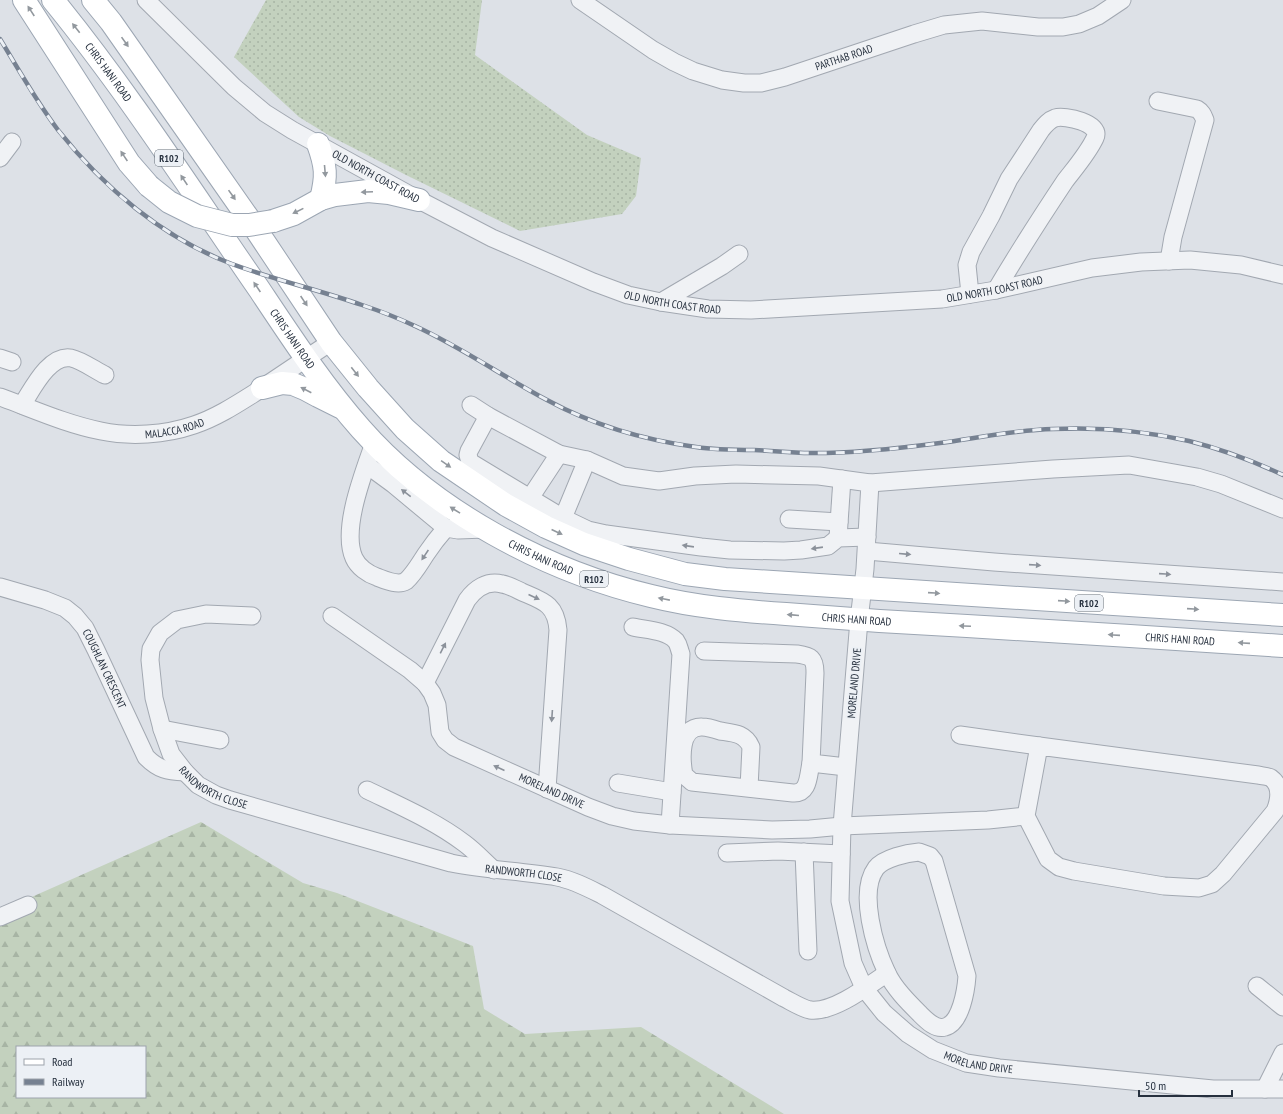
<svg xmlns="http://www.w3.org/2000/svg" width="1283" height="1114" font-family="'PT Sans Narrow',sans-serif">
  <defs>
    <pattern id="grass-dots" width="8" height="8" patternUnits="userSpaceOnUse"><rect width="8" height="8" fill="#c3d1be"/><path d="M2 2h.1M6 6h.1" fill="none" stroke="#a7b4a4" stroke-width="1.8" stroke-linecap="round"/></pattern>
    <pattern id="forest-firs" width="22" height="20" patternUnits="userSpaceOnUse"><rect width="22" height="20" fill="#c3d1be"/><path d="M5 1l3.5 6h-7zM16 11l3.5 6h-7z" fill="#a7b4a4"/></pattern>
  </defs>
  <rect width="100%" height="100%" fill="#dde1e7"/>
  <polygon fill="url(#grass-dots)" points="266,0 482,0 475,55 587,135 641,158 636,196 622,214 520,231 406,175 330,136 299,117 234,57"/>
  <path fill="url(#forest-firs)" fill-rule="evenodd" d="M201,822l102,61 34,10 136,53 11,63 41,25 116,-7 143,87h-784v-203zM17,1047h128v50h-128z"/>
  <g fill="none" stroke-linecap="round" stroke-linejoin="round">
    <g stroke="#a2a8b1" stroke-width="19">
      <g id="minor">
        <path id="s1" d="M146,0l88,87 31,26 27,17 127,70 73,38 101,44 35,13 33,7 47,7 43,1 191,-11 54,-9 96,-22 49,-6 49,-2 51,5 42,10"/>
        <path id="s2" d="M580,0l73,50 21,12 19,9 29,9 22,3h17l24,-6 129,-43 30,-9 38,-4 56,6h25l16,-3 19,-8 24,-16"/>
        <path d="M1158,101l39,8c5,3 6,6 8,11l-32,117 -4,24"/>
        <polyline points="0,158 12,142"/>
        <path d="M970,294l-3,-29 4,-13 20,-36 18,-37 32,-49c4,-5 8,-10 14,-12 10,-3 47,5 40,20 -7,15 -20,30 -30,43 -24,36 -47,72 -69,109"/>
        <polyline points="661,302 722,266 739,254"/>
        <polyline points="0,358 12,362"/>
        <path id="s3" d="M0,397c33,12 66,27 101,34 29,6 64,4 93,-6 21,-7 40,-19 59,-31 26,-17 52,-35 78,-52"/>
        <path d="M22,405c10,-15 27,-51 49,-47 10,2 24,12 34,17"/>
        <path id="s4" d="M471,405l17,11 71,38 28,6 36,16 36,5 36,-5 41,-2 83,2 51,7 -5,86 -6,51 -17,206 -2,75 13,62 11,25 20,25 24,21 25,16 33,13 33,5 214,21h70"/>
        <polyline points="488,416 469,451 468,455 470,462 563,518 588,530 606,534 701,547 730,550 784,551 801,550 828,546 838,538 867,537"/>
        <path d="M374,443c-10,29 -33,86 -20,115 4,9 14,16 23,19 8,3 21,9 29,4 8,-7 14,-18 20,-27 6,-9 13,-18 20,-26"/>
        <polyline points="367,465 393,484 446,528 458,530 485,529"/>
        <polyline points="870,483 1053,469 1129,465 1197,477 1221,484 1283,509"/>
        <polyline points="530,498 559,454"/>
        <polyline points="563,518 587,460"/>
        <polyline points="789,519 839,522"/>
        <polyline points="838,538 842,479"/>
        <polyline points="867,551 994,562 1283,582"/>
        <path id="s5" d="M0,587l45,13 20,8 10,8 10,12 11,22 50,107c13,13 21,14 39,15"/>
        <path id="s6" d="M252,616l-46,-2 -29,6 -17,13 -9,16 -1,11 4,38 8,31 9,25 14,18 13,13 18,10 14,5 221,63c35,7 71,8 106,14 16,3 31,11 45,18l182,103c8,4 17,10 26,12 23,3 58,-24 77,-37"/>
        <path id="s7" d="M332,616l78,54 15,13 7,10 5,12 3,27 5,8 9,7 134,60 24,9 22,5 36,4 102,5 38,-1 32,-3 146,-6 38,-4"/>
        <path d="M633,627c13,3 33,3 43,14 3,4 3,8 5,13l-11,171"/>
        <path d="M704,651l93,3c14,2 18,4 18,19l-4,90 35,4"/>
        <path d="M425,683l42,-83c8,-11 20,-20 35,-16 7,1 14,5 20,8 21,9 34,12 36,38l-11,159"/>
        <polyline points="162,729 220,740"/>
        <polyline points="960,735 1039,746"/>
        <path d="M1039,746l219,29c4,1 10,1 13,3 11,8 8,23 4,33l-52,63 -11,10 -13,4 -35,-2 -90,-15 -15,-4 -11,-8 -22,-43z"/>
        <polyline points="618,783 672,792"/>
        <path d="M749,788l2,-41c-6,-14 -18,-14 -31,-16 -6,-2 -12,-4 -18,-4 -23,-1 -21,32 -18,48l8,7 101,11c16,1 15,-17 18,-30"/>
        <path d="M367,790c33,16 68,31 97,53 11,8 20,18 30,27"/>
        <polyline points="804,852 808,951"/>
        <path d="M919,852l11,4 4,5 33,115c-1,14 -6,47 -22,51 -10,3 -19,-7 -26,-14 -11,-11 -25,-25 -32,-40 -12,-25 -29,-81 -11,-105 8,-10 31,-15 43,-16z"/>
        <polyline points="727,853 778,851 841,854"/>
        <polyline points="0,917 28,905"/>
        <polyline points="1257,986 1283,1007"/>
        <polyline points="1265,1089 1283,1053"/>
      </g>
    </g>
    <g stroke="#9ca6b3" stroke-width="24">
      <g id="major">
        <polyline points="24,0 129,163 149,186"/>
        <path id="s8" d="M53,0c75,92 139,192 206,289 32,48 64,97 102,140 72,82 185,142 290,167 44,11 90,15 135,18 60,5 120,9 181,12 105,6 211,13 316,20"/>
        <polyline points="93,0 111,22 251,222 331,342 368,388 405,429 441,461 506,505 546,527 584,544 629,559 685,574 725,579 1283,615"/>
        <path d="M318,144c8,22 9,32 3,55"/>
        <polyline points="273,221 294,214 321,199 335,195 368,191 389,193 419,200"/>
        <polyline points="262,388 282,383 293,384 305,389 318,396 340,407"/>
      </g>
    </g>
    <use href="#minor" stroke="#f0f2f5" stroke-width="17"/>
    <use href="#major" stroke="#fff" stroke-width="22"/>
    <g stroke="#768191" stroke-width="4.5">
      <path id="rail" d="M0,39c19,31 36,62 58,91 46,58 105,108 174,134 43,16 87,26 130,41 18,6 36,13 53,21 46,21 87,50 132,74 46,25 97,40 149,47 19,3 39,3 58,3 16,1 33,2 50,3 45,1 90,-4 136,-10 37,-5 75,-13 113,-14 44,-2 93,2 136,12 32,8 64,20 94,34"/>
    </g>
    <use href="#rail" stroke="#ecf0f5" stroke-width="3" stroke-dasharray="9" stroke-linecap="butt"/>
    <g stroke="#9ca6b3" stroke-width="24" stroke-linecap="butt">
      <polyline id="major-bridge" points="149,186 169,202 197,216 232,225 249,225 273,221"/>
    </g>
    <use href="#major-bridge" stroke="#fff" stroke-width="22"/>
  </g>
  <defs><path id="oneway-solid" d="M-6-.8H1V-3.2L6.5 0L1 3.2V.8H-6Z"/></defs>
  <g fill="#92989e">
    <use href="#oneway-solid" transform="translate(31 11) rotate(-123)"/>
    <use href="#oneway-solid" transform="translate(76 28) rotate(-128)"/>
    <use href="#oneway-solid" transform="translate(125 42) rotate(55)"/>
    <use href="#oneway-solid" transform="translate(124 156) rotate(-124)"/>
    <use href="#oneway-solid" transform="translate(325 171) rotate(85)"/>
    <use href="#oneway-solid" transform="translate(184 180) rotate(-124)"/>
    <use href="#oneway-solid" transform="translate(367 192) rotate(178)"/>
    <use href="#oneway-solid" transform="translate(232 195) rotate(55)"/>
    <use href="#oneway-solid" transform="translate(298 211) rotate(154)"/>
    <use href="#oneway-solid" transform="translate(257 287) rotate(-124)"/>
    <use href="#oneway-solid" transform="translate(304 301) rotate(56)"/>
    <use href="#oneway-solid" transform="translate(355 372) rotate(52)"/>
    <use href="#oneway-solid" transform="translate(306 390) rotate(-153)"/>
    <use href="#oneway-solid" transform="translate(446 464) rotate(35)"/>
    <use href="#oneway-solid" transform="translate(455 510) rotate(-148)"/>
    <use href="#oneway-solid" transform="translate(557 532) rotate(25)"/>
    <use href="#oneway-solid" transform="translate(934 593) rotate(4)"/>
    <use href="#oneway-solid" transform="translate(664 599) rotate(-169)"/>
    <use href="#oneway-solid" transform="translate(1064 601) rotate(4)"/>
    <use href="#oneway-solid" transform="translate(1193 609) rotate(4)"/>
    <use href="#oneway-solid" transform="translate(793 615) rotate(-175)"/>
    <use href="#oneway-solid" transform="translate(965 626) rotate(-177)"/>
    <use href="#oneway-solid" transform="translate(1114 635) rotate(-176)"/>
    <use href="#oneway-solid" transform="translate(1244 643) rotate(-176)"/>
  </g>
  <g fill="#8b919a">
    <use href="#oneway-solid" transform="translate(406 493) rotate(-142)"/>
    <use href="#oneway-solid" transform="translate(688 546) rotate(-172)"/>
    <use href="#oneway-solid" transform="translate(817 548) rotate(172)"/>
    <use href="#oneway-solid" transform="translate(905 554) rotate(5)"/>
    <use href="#oneway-solid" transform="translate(425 555) rotate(124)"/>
    <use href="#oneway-solid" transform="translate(1035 565) rotate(4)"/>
    <use href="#oneway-solid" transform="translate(1165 574) rotate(4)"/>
    <use href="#oneway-solid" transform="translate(534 597) rotate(24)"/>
    <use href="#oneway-solid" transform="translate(443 648) rotate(-63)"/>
    <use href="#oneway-solid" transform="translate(552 716) rotate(94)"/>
    <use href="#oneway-solid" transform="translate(499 768) rotate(-156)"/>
  </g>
  <g text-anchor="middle" stroke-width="3.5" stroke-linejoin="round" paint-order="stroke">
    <g fill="#ecf0f5" stroke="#616a75" stroke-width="1">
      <rect x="155" y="150" width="28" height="16" rx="3"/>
      <rect x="580" y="571" width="28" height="16" rx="3"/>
      <rect x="1075" y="595" width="28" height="16" rx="3"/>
    </g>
    <g font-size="10" font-weight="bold" fill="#26303e">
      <text x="169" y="162">R102</text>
      <text x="594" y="583">R102</text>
      <text x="1089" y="607">R102</text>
    </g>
    <g font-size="11" fill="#26303e" stroke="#ecf0f5">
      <text dy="4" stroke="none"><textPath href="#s2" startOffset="290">PARTHAB ROAD</textPath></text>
      <text dy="4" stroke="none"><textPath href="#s8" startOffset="91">CHRIS HANI ROAD</textPath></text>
      <text dy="4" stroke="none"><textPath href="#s1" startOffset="292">OLD NORTH COAST ROAD</textPath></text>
      <text dy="4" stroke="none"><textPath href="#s1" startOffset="940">OLD NORTH COAST ROAD</textPath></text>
      <text dy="4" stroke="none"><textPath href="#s1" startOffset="616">OLD NORTH COAST ROAD</textPath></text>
      <text dy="4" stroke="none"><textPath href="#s8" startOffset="415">CHRIS HANI ROAD</textPath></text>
      <text dy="4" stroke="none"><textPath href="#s3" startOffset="181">MALACCA ROAD</textPath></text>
      <text dy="4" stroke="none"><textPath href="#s8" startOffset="751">CHRIS HANI ROAD</textPath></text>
      <text dy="4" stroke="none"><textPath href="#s8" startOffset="1075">CHRIS HANI ROAD</textPath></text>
      <text dy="4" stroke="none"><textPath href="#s8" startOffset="1399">CHRIS HANI ROAD</textPath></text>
      <text dy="4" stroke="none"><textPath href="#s5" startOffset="142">COUGHLAN CRESCENT</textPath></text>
      <text transform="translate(854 683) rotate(-85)" y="4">MORELAND DRIVE</text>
      <text dy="4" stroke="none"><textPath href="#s6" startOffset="279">RANDWORTH CLOSE</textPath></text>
      <text dy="4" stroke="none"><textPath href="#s7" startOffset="295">MORELAND DRIVE</textPath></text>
      <text dy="4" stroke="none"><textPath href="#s6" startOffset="603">RANDWORTH CLOSE</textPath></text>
      <text dy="4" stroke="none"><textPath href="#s4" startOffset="1068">MORELAND DRIVE</textPath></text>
    </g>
  </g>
  <rect x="16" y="1046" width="130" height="52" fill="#ecf0f5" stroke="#9da3ac"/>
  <rect x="24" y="1059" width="20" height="6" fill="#ffffff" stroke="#9da3ac"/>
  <text x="52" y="1066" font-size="12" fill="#26303e">Road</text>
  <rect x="24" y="1079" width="20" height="6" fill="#768191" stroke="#9da3ac"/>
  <text x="52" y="1086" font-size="12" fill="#26303e">Railway</text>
  <path d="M1139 1090v6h93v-6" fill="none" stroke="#26303e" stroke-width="2"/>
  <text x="1145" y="1090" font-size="12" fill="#26303e" stroke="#ecf0f5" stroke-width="3" paint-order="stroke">50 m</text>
</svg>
